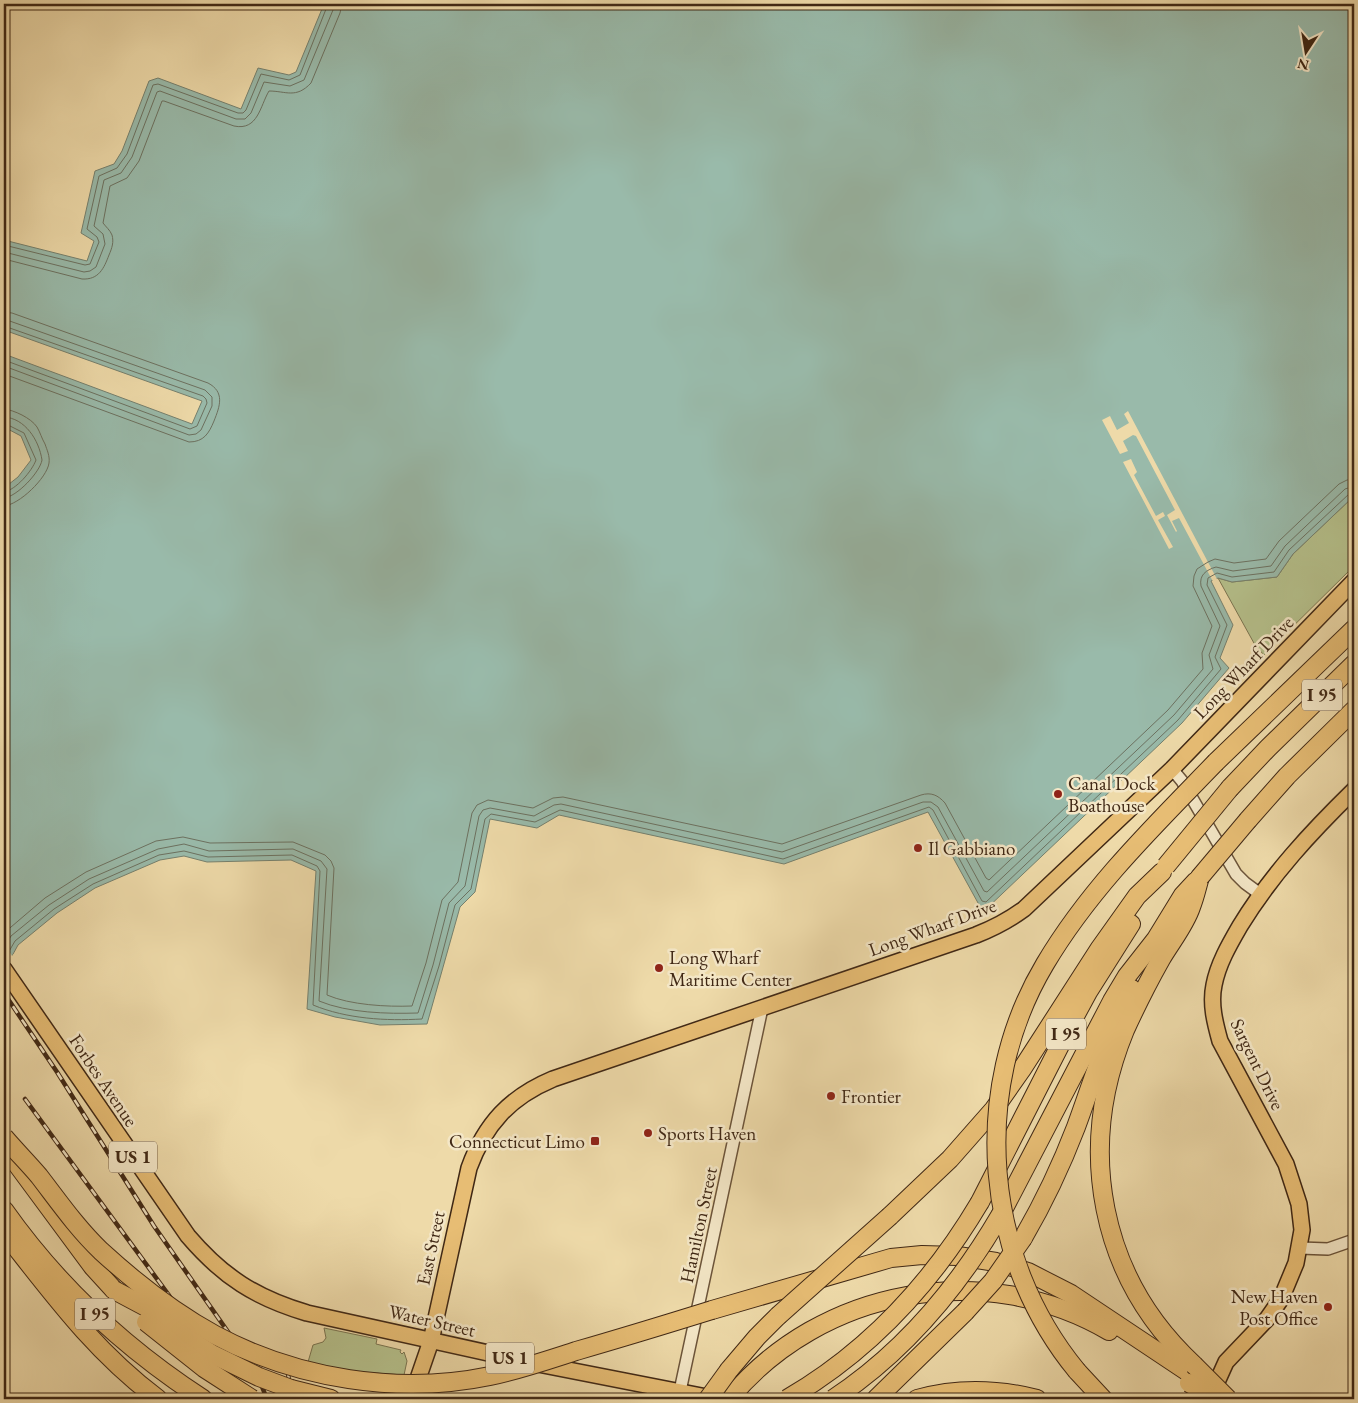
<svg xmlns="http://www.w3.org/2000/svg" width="1358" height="1403" font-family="'EB Garamond',serif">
  <rect width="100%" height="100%" fill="#eedaa9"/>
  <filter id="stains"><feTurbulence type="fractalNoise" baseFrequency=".004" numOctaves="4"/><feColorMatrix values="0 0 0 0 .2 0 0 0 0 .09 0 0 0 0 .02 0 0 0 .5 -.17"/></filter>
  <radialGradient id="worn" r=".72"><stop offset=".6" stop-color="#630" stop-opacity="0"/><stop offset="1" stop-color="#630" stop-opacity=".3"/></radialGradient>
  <g fill="#b5c08b" stroke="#7a7450">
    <polygon points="1354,496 1354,566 1264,655 1255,645 1218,578 1232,582 1277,577 1293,554"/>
    <polygon points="324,1328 377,1339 376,1344 401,1350 400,1352 402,1354 404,1352 407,1361 404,1375 348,1371 308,1362 313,1345 323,1342 326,1338"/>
  </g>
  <polygon fill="#99baaa" stroke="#75806e" points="324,4 1354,4 1354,496 1293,554 1277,577 1232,582 1218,578 1211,581 1233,625 1220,658 1229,668 1182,723 983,912 928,812 784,864 559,815 537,828 490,819 475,892 460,907 427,1024 380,1025 335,1017 307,1009 316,871 291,860 207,862 184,856 160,860 95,888 57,913 18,945 4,971 4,488 18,477 31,460 21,436 4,427 4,354 192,424 202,401 4,330 4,240 87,261 94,241 81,233 95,171 114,164 122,151 149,81 158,78 241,109 258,68 289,75 296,72"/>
  <g fill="#eedaa9">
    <polygon points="1128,411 1218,581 1214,583 1225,604 1179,518 1172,521 1177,531 1176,532 1167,515 1175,510 1136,436 1133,435 1123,441 1128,451 1120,454 1102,420 1110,416 1117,430 1129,423 1124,414"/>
    <polygon points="1131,459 1137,472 1134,475 1156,516 1163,512 1165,516 1158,520 1173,547 1169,549 1123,462"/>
    <polygon points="4,943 12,956 16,951 17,953 5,973 7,1004 5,1009 4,1007 6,1004 4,1001"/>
  </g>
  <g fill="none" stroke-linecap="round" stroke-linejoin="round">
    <g stroke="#6c7160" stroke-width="1">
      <polyline points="4,245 85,265 90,264 99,242 97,237 87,229 99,176 117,168 127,154 153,85 158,84 238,113 243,113 246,110 261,74 289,80 300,75 328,4"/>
      <polyline points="4,252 84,272 90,271 96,267 105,244 103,234 94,226 104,180 121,173 132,157 157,92 160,91 236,119 245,119 251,113 264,82 290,86 304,80 333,10 334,4"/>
      <path d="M4,259l78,20c17,1 22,-11 27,-24 3,-7 5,-13 3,-20 -2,-5 -6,-8 -9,-12l7,-37 17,-8 12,-17 23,-60h2l70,25c24,5 26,-20 35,-35 17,0 27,8 42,-8l29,-70 2,-9"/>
      <path d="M4,312l8,1 196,70c17,9 12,23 6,38 -5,12 -10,21 -25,21l-185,-68"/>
      <polyline points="4,319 205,390 212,397 212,406 201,430 196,434 189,435 4,366"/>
      <polyline points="4,326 203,396 206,399 207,403 197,426 190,429 4,360"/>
      <path d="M4,409c10,1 27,9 33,18 3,5 5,12 8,17 2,6 5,12 4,19 -2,15 -30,42 -45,43"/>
      <path d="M4,417c21,1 35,23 38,43 -2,12 -25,37 -38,38"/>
      <path d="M4,423l20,10 12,27c-4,11 -20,30 -32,32"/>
      <path d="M4,933l41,-35 41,-26 70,-31 27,-4 27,6 83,-1 32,13 6,6 3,7 -7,127c23,10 60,12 85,11l14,-43 16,-63 16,-18 14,-69 5,-8 11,-5 45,8 20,-10 10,-1 219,47 139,-49c10,-3 17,0 24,8l41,75 3,2 179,-170 35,-41 -1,-16 10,-27 -19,-40 1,-10 3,-7 11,-7 7,-3 19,4 32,-4 13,-18 60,-57 8,-4 7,-1"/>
      <path d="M4,948l7,-12 38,-31 40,-26 69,-30 26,-5 25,7 84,-2 28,12 6,8 -8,132c29,12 68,13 99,12l15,-48 16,-62 16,-17 14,-70 4,-6 7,-2 44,8 20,-11 7,-1 221,48 141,-50h8l7,5 46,84 3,1 187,-177 39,-46 -4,-14 11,-29 -19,-40c-2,-11 5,-16 15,-19l17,4 38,-5 14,-20 60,-57 9,-3"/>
      <path d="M4,960l11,-19 39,-32 39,-25 66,-29 25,-4 24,6 84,-2 25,11 3,5 -7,134c34,14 73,16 109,14l17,-53 16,-61 16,-16 14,-70 6,-5 44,8 25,-12 223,49 146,-52 4,3 49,91 4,1 192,-182 43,-51 -6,-12 12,-32 -20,-40 1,-7 9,-5 15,4 42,-5 15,-22 60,-56 5,-1"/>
    </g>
    <g stroke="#6c543a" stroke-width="14">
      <g id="minor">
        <polyline points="1172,769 1182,781 1236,874 1245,883 1260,894"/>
        <polyline points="1300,1248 1328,1249 1354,1240"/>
        <polyline points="680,1391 762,1008"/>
      </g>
    </g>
    <g stroke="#402815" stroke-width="18">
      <g id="major">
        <path d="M4,969l184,267c35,41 68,62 119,77l231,51 179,35"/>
        <path d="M1213,1396l4,-14 9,-20 41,-43 14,-20 15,-36 6,-33 -3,-26 -13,-40 -66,-123c-5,-18 -10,-37 -6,-56 4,-21 15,-40 26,-59 31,-51 72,-95 114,-136"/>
        <path d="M411,1399l20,-58 38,-173c16,-44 41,-71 84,-89l423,-144c18,-7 33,-15 48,-26l148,-140 182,-188"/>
      </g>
    </g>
    <g stroke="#402815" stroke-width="20">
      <g id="highway">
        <polyline points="1216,762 1354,629"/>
        <polyline points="1230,788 1268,748 1354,664"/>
        <polyline points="1248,820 1287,776 1354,710"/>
        <polyline points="5,1148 93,1267 114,1290"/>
        <polyline points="980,1202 1075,1016 1088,992 1131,924"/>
        <path d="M4,1210c53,75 122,139 199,189"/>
        <polyline points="1001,1214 1112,1001 1127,976 1156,939 1183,895 1196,881"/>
        <polyline points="890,1216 950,1159 994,1109 1022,1069 1100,948 1137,896 1162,872"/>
        <path d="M4,1232c49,62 90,119 154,167"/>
        <path d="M1023,1238c21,-36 38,-72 53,-111 17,-46 31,-95 56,-138"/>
        <polyline points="712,1310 891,1258 922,1255 958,1256 996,1262 1028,1272 1071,1294 1191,1374"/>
        <path d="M1194,1365c-95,-88 -118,-216 -69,-335 11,-24 23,-48 36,-71 10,-17 24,-34 30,-52 4,-10 6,-20 9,-30"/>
        <polyline points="729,1370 757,1337 778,1316"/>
        <polyline points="1077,1371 1103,1399"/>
        <polyline points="291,1389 331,1399"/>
        <path d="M729,1399c92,-111 255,-141 380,-68"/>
        <polyline points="876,1399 965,1312"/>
        <path d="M917,1399c39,-11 81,-10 120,0"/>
      </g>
    </g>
    <use href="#minor" stroke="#f4e7c7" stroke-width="11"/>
    <use href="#major" stroke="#e7bd74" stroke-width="15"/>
    <use href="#highway" stroke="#e7bd74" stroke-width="18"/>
    <g stroke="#402815" stroke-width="4.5">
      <g id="rail">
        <polyline points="4,993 57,1072 154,1226 256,1372 267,1399"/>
        <polyline points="25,1099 168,1294 239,1399"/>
        <polyline points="288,1370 290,1399"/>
      </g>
    </g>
    <use href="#rail" stroke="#f4e7c7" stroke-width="2.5" stroke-dasharray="8" stroke-linecap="butt"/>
    <g stroke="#402815" stroke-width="20" stroke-linecap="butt">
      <g id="highway-bridge">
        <polyline points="1166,866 1230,788"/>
        <polyline points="1200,877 1248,820"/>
        <path d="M4,1137c11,13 24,26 35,39 20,26 38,52 62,75 35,32 72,61 114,84 82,44 184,60 275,41 29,-6 58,-16 86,-25 45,-13 91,-27 136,-41"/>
        <polyline points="114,1290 146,1307 168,1326 212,1354 259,1377 291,1389"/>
        <polyline points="965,1312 993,1281 1023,1238"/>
        <polyline points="778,1316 890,1216"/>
        <polyline points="146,1322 204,1368 252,1399"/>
        <polyline points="1194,1365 1228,1399"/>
        <path d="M1077,1371c-93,-113 -108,-280 -32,-407 45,-76 109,-138 171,-202"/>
        <polyline points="1189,1383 1217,1399"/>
        <polyline points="708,1399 729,1370"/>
        <path d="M787,1399c81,-47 145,-116 193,-197"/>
        <path d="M833,1399c70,-46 126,-113 168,-185"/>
      </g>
    </g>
    <use href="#highway-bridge" stroke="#e7bd74" stroke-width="18"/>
  </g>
  <g fill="#8f2418" stroke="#f4e7c7" stroke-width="2">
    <circle cx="1058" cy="794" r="5"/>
    <circle cx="918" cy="848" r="5"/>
    <circle cx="659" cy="968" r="5"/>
    <circle cx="831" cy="1096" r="5"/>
    <circle cx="648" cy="1133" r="5"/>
    <rect x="590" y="1136" width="10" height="10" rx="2.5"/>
    <circle cx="1328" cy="1307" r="5"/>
  </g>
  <g text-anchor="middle" stroke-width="5" stroke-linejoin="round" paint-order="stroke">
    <g fill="#f4e7c7" stroke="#76614a" stroke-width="1">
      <rect x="1302" y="679.5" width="40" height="31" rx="4"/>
      <rect x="1046" y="1018.5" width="40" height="31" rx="4"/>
      <rect x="109" y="1141.5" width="48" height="31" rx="4"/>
      <rect x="75" y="1298.5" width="40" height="31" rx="4"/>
      <rect x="486" y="1342.5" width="48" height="31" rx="4"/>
    </g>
    <g font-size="18" font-weight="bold" fill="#402815">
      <text x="1322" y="701">I 95</text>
      <text x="1066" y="1040">I 95</text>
      <text x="133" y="1163">US 1</text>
      <text x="95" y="1320">I 95</text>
      <text x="510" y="1364">US 1</text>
    </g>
    <g font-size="19" fill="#402815" stroke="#f4e7c7">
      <text transform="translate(1243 667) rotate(-46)" y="7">Long Wharf Drive</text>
      <text transform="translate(932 927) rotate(-20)" y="7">Long Wharf Drive</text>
      <text transform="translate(1258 1064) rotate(64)" y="7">Sargent Drive</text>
      <text transform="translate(104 1080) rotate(56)" y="7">Forbes Avenue</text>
      <text transform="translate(698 1225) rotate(-78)" y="7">Hamilton Street</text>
      <text transform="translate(430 1248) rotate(-78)" y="7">East Street</text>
      <text transform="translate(432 1320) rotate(13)" y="7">Water Street</text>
    </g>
    <g font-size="19" fill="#402815" stroke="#f4e7c7" text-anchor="start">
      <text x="1068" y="790">Canal Dock<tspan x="1068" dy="22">Boathouse</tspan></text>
      <text x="928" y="855">Il Gabbiano</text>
      <text x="669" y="964">Long Wharf<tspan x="669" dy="22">Maritime Center</tspan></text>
      <text x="841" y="1103">Frontier</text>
      <text x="658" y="1140">Sports Haven</text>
      <text x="585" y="1148" text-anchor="end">Connecticut Limo</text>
      <text x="1318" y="1303" text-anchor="end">New Haven<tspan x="1318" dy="22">Post Office</tspan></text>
    </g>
  </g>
  <rect width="1358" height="1403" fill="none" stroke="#eedaa9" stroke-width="20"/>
  <rect x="5" y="5" width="1348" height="1393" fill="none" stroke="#402815" stroke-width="2.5"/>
  <rect x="10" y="10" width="1338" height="1383" fill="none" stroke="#402815"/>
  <g transform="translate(1306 52) rotate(192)" stroke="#f4e7c7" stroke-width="4" paint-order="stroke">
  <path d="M0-4L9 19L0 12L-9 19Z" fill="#402815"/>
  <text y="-8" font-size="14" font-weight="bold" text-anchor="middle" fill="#402815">N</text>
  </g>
  <rect width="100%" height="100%" filter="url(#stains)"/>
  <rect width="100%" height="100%" fill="url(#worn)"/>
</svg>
